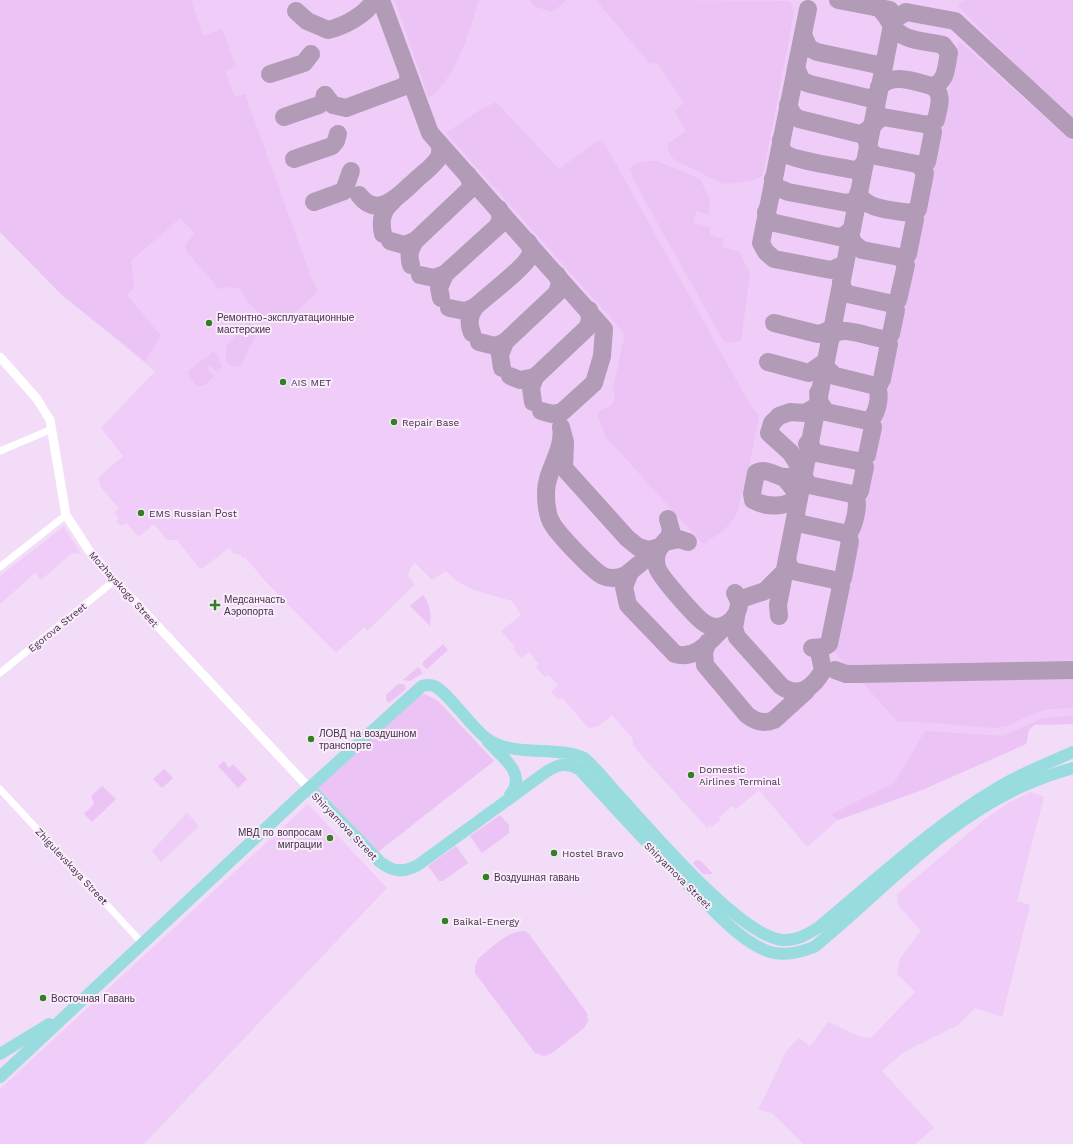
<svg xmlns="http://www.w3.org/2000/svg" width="1073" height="1144" font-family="'Work Sans',sans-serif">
  <rect width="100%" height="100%" fill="#f2dcf7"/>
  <g fill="#f0ccf8">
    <polygon points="0,0 1073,0 1073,724 1034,725 1029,730 1026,744 922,790 838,820 807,847 759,790 736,809 732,806 719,818 720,820 712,827 710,825 707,828 641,755 633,745 633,739 612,715 599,726 589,728 562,698 559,700 551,692 558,685 548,675 545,677 540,672 536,667 539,664 529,652 521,658 513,649 515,647 501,631 521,615 512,601 471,589 455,580 446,571 432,580 415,563 411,567 408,576 415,584 367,631 364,627 336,653 266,582 245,557 243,558 239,554 234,554 229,548 203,568 199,568 177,540 167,540 154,524 139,537 126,523 122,526 116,521 119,518 114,513 119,509 101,487 98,478 123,456 101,428 155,371 62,295 0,232"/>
    <polygon points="64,526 81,554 72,553 41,580 35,573 0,604 0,576"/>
    <polygon points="1031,792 1044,797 1017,901 1030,905 1002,1017 975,1008 958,1025 904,1052 882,1071 934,1128 915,1144 803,1144 772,1113 758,1110 787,1050 799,1038 810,1046 828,1022 861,1037 871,1038 915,992 897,974 900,958 921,931 898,905 897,894 984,820 1008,803"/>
    <polygon points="308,804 387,888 144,1144 0,1144 0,1089"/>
    <polygon points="187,813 199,826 161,862 152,851"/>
  </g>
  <g fill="#ebc3f4">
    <path d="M0,0h191l12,36 19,-7 14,37 -11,4 9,27 11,-3 67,186 6,10c-17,18 -38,43 -62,20 -7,-6 -12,-15 -18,-22l-9,-1 -10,2 -33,-38 -1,-5 10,-13 -15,-15 -49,43 3,26 -7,8 34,41 -16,25 -83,-66 -62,-63z"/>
    <path d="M395,0h84c-11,34 -21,75 -50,98z"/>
    <polygon points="530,0 567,0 552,12 533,6"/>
    <polygon points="596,0 789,1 793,6 794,12 763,175 755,180 724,184 674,160 667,148 668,144 686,131 674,111 684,103 658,64 649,63"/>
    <polygon points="967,0 1073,0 1073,117 1012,61 958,6 961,2"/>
    <polygon points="959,41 1073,142 1073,660 849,669 835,653"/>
    <polygon points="496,102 559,169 599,140 606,146 749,403 759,416 749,467 736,516 724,530 703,544 605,436 598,416 599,411 609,407 615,399 613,388 625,334 446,133 480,110"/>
    <polygon points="647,161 657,161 700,179 710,201 709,215 696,211 693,223 711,227 709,235 723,239 722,247 739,251 750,273 741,341 727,343 723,340 633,179 630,168 638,162"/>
    <path d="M246,323h4l6,11c-2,7 -6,11 -9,18 -4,9 -5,18 -18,13l-3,-5v-13z"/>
    <polygon points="213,352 217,354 222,367 217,372 210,365 207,369 214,376 204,386 196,385 188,375 188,371"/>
    <path d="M423,595c8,10 8,19 7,31l-20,-20z"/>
    <polygon points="443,644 448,650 427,669 422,665 423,662"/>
    <polygon points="418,667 423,673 410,681 403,680"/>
    <polygon points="1073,677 1073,708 1048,709 1033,714 1006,726 995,728 922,722 898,722 862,682"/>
    <polygon points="398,684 404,684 406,689 389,703 386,700 386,695"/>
    <polygon points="425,694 438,701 494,761 378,852 316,788 418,695"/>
    <polygon points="1073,716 1073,724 1034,725 1029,730 1026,744 922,790 838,820 832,814 894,783 925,731 1004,736 1043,718"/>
    <polygon points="224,761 229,768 233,764 247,779 238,788 218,766"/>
    <polygon points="164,769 173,778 162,788 153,779"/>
    <polygon points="102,786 116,799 92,822 84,814 94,804 91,796"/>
    <polygon points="500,815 509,825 509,833 482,853 470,836"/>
    <polygon points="456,846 468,863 443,881 439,881 428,866"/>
    <polygon points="696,860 701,861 713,874 703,874 693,863"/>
    <path d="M525,931l4,3 58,79 1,8 -4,7 -32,25 -8,3 -9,-3 -60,-80c-1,-7 1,-12 6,-17 13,-10 26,-25 44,-25z"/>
  </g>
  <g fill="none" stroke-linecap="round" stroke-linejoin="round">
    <g stroke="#b19bb6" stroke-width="18">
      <polyline points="381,0 430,133 604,329 602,356 594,383 562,412 552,414 541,411"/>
      <polyline points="838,0 890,10"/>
      <path d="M879,8c8,7 10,15 17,22 11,12 32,11 47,15l6,8c-3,13 -2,30 -17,33 -17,-4 -39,-14 -53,1"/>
      <polyline points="808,9 761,243 766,252 774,259 831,270 845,264"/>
      <path d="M296,11l11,10 21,9c17,-4 37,-15 47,-30"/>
      <polyline points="803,35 809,48 817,52 878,65 882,63 885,59"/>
      <polyline points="796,68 802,81 810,84 868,98 873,97 878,92"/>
      <polyline points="270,74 304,63 311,54"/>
      <polyline points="325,95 333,105 346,108 405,86 409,78"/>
      <path d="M788,105l5,10 6,4 61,15c11,-3 14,-13 23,-17l46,8 7,-5c2,-11 9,-27 -4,-34"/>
      <polyline points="284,117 319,105 323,102 325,95"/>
      <polyline points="866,138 869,150 876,156 922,165 927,162 933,132 929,125"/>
      <path d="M781,140c0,5 0,11 5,14 7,6 55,13 68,16l6,-2 4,-5"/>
      <polyline points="294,159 332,146 336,141 338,134"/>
      <polyline points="773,179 776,187 788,192 847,203 854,201 858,196"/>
      <path d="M858,194c9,16 35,16 52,19l8,-4 7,-36 -5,-7"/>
      <path d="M359,195c20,26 42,-2 58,-16 7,-7 17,-13 22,-22 2,-5 2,-9 0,-14"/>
      <polyline points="314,202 344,191 351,171"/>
      <polyline points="766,212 769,220 775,223 839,237 845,235 851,230"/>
      <path d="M383,234c-3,-14 -1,-24 10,-33"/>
      <polyline points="850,236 854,244 862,250 905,258 908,254 915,219 910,213"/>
      <polyline points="390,241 404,245 415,241"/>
      <path d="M411,265c-3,-10 -1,-16 4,-24l54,-51 2,-6 -3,-9"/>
      <polyline points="420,275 434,278 445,274 499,225 501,214 499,209"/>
      <polyline points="441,298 439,288 445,274"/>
      <polyline points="893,304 898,300 906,265 902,259"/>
      <polyline points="449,308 465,311 475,307"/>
      <polyline points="774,323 818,334 825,332 832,328"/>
      <path d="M472,333c-4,-10 -3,-17 3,-26 12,-11 49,-39 54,-50 3,-5 3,-10 -1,-15"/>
      <path d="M830,340c6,-20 42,0 57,-1l4,-5 5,-24 -3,-6 -45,-10 -5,-5 -2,-7"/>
      <polyline points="479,342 495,346 505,342"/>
      <polyline points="768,362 809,373 826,361 826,368 835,376 876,386 879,385 882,379 889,344 884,339"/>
      <polyline points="502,368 500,355 505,342 557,293 560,283 557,275"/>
      <polyline points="510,376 520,380 535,377"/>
      <path d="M818,393l2,10 6,9 42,9c9,-4 14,-27 8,-35"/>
      <polyline points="533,402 531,388 535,377 587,328 590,321 589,310"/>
      <polyline points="807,444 810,441 811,447 816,453 858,461 863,460 867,455 873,427 868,421"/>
      <polyline points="803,476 809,485 857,495 860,491 865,467 858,461"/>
      <path d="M784,477l15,19c-12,12 -32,12 -46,4l-1,-6 4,-21c9,-6 19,3 28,4 7,0 13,-2 20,-3l-13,-21 -22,-20 3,-10 7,-7 11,-4 15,1 12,-7"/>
      <path d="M796,514l1,6 5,4 46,10c6,-6 12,-31 7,-39"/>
      <polyline points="665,542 679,539 688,542"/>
      <path d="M660,547l-34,28c-7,3 -16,4 -23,1 -10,-5 -44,-41 -50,-51 -6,-8 -7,-23 -7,-33 0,-22 19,-42 15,-65l4,15 -1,26 63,70 11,9 11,3 11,-3 9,-10 2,-7 -3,-11"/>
      <path d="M660,547c-4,6 -5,13 -3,20 2,9 38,49 46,55 16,13 37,-2 36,-21l-4,-8"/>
      <polyline points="787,559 789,566 793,571 839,581 843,578 850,541 846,534"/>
      <path d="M630,572l-6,15 4,18 47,49c22,7 37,-16 52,-30"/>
      <polyline points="744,598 765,591 785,571"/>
      <polyline points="779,616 778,605 893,20 906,12 955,21 1073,130"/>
      <path d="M736,617l-2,11 3,9 44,49c18,13 33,1 42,-16l-3,-14"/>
      <path d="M708,642l-4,10 1,13 42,50c9,7 17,9 27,5l32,-29"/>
      <polyline points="812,648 824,647 829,644 841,586 837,582"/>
      <polyline points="835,670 846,674 858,674 1073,670"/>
    </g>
    <g stroke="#fff" stroke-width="7">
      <polyline points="0,451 52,429"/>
      <polyline points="0,567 66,515"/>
      <polyline points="0,673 114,581"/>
      <polyline points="0,789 143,944"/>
    </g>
    <polyline stroke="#fff" stroke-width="9" points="0,357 37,399 50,420 66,515 88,549 114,581 138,605 309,788"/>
    <g stroke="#98dce0" stroke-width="12">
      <path d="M488,742c14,15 40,32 22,53"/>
      <path d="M309,788l71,74c13,10 23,11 38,3l128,-93c12,-8 21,-10 34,-2 40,44 80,88 123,130 19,19 39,41 64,51 16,6 32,2 47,-4 69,-56 132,-129 216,-164 14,-6 29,-11 43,-15"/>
      <polyline points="0,1054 49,1024"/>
      <path d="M0,1077l298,-279 124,-112c4,-1 8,-2 12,0 12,4 38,42 52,52 25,20 70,7 98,20 11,9 20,21 29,31 32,34 126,148 170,151 14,1 25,-6 36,-13 58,-48 114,-101 180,-140 23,-14 49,-24 74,-35"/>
    </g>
  </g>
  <g fill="#347e24" stroke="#f9edfb" stroke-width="1.5">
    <circle cx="209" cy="323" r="4"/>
    <circle cx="283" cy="382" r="4"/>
    <circle cx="394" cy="422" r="4"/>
    <circle cx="141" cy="513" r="4"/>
    <path d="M213 599h4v4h4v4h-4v4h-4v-4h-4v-4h4z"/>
    <circle cx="311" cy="739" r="4"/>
    <circle cx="691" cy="775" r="4"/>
    <circle cx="330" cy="838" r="4"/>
    <circle cx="554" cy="853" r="4"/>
    <circle cx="486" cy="877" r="4"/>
    <circle cx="445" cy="921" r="4"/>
    <circle cx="43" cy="998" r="4"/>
  </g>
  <g text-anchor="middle" stroke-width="4" stroke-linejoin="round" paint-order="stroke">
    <g font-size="10" fill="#46304a" stroke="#f9edfb" text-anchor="start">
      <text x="217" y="321">Ремонтно-эксплуатационные<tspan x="217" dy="12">мастерские</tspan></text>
      <text x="291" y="386">AIS MET</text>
      <text x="402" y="426">Repair Base</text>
      <text x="149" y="517">EMS Russian Рost</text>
      <text x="224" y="603">Медсанчасть<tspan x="224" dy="12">Аэропорта</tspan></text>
      <text x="319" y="737">ЛОВД на воздушном<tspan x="319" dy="12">транспорте</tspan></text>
      <text x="699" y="773">Domestic<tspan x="699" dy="12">Airlines Terminal</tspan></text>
      <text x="322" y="836" text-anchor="end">МВД по вопросам<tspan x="322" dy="12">миграции</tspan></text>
      <text x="562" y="857">Hostel Bravo</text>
      <text x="494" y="881">Воздушная гавань</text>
      <text x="453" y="925">Baikal-Energy</text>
      <text x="51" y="1002">Восточная Гавань</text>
    </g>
    <g font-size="10" fill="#46304a" stroke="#f9edfb">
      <text transform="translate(124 589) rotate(48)" y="4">Mozhayskogo Street</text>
      <text transform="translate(57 627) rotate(-39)" y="4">Egorova Street</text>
      <text transform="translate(345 826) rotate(46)" y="4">Shiryamova Street</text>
      <text transform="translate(72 866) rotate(47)" y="4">Zhigulevskaya Street</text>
      <text transform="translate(678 875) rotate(45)" y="4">Shiryamova Street</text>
    </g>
  </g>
</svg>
